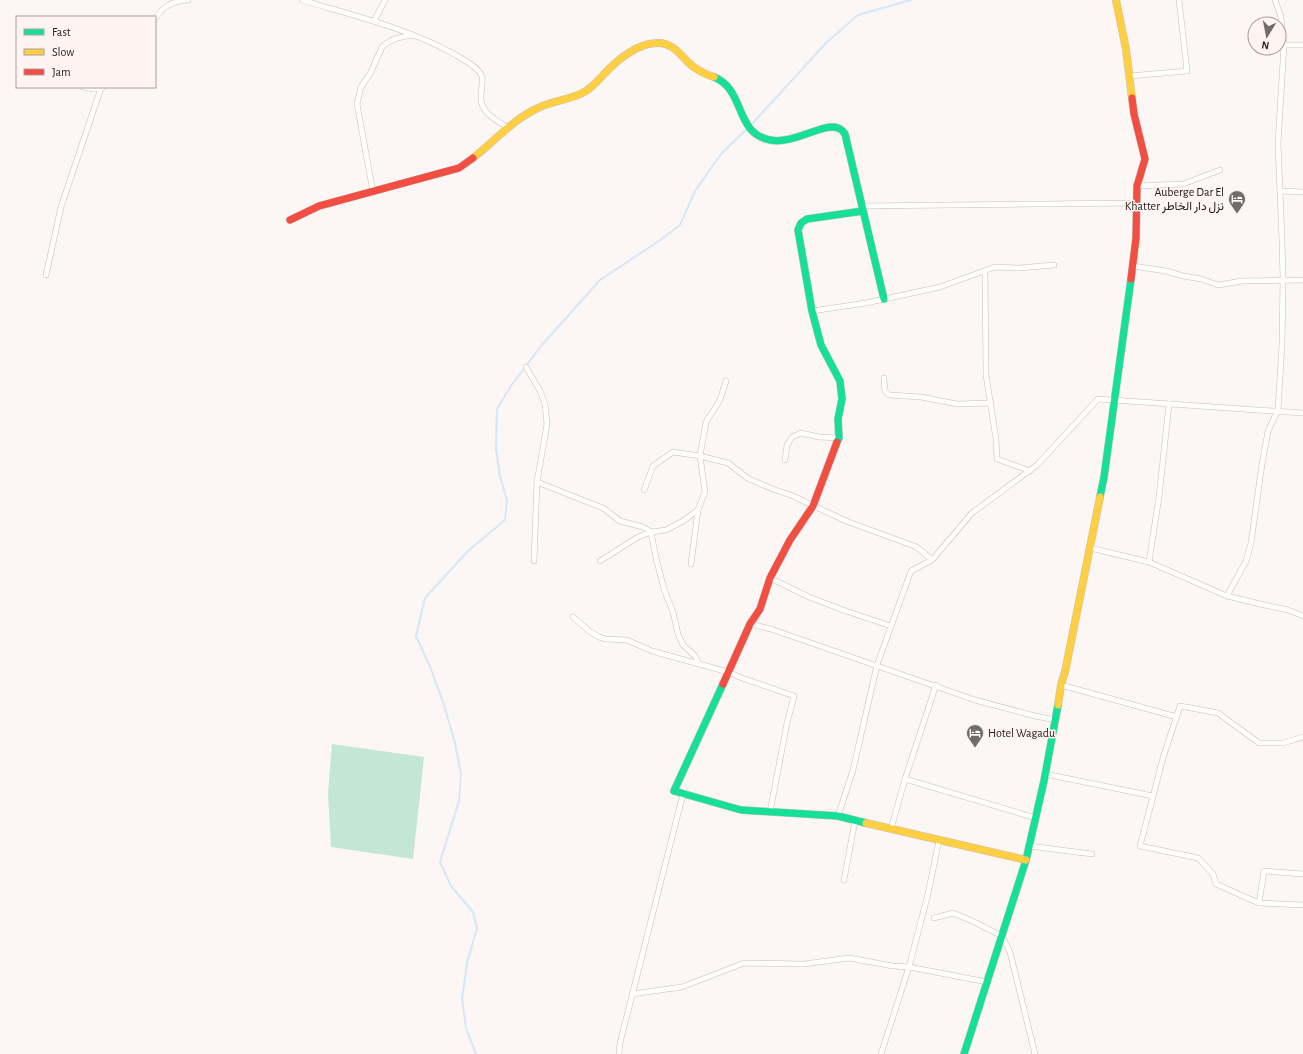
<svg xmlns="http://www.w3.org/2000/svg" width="1303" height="1054" font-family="'Alegreya Sans',Vazirmatn,sans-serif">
  <rect width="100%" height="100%" fill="#fcf6f4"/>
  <polygon fill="#c4e7d5" points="332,744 424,757 413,859 331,847 328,793"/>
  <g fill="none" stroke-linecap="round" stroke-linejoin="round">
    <polyline stroke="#d4e8fa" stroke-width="2" points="476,1054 466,1028 462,999 467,963 477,928 473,912 451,886 440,862 459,801 461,774 455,743 443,702 431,669 416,636 425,598 468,551 505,520 507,501 500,476 496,449 497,409 511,386 541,346 600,280 659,241 680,225 695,191 721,154 751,125 826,43 858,15 911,0"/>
    <g stroke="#c4bfbd" stroke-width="6">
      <g id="street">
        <path d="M302,0c52,16 106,28 154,55 9,6 21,11 26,21 1,7 -1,15 -1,22 0,15 15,22 26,29"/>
        <path d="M155,19c8,-13 18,-18 33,-19"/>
        <polyline points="374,21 385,0"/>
        <polyline points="1284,45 1303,45"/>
        <polyline points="1129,76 1187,71 1179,0"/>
        <polyline points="83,87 95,89 103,87"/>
        <polyline points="1137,186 1183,184 1220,170"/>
        <polyline points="1280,191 1303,192"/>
        <path d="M373,192l-16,-88 4,-17 10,-15 11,-25c10,-9 19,-10 31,-12"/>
        <polyline points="862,206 1137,203"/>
        <polyline points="1133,266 1166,271 1183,276 1201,279 1218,285 1242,281 1303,280"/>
        <polyline points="985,271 986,375 996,439 997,459 1030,471"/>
        <polyline points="46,275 61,207 101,88"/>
        <polyline points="812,311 866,303 940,287 995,267 1019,268 1054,265"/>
        <polyline points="526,367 540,391 545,404 547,424 537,482 534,561"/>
        <polyline points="884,378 885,391 889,395 921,397 957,404 991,403"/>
        <polyline points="785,460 787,445 792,437 801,433 819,437 839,438"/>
        <polyline points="537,482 603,508 620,521 643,527 651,532 656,558 664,589 673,612 678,634 683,645 695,656 699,664"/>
        <polyline points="644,490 653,466 673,452 700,456 728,463 749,479 773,489 793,496 846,521 917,547 932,560"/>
        <polyline points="1090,548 1149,562 1227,596 1260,604 1288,610 1303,616"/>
        <polyline points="600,561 638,537 651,532 666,530 683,521 698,510"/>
        <polyline points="1149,562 1159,497 1169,404"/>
        <polyline points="691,564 698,510 705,492 700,456 706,422 720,400 726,381"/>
        <polyline points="770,578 809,597 843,610 891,626"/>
        <polyline points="1227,596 1246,561 1251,543 1262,464 1268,431 1278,410 1282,345 1283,279 1282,240 1278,143 1284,45 1281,17 1275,0"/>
        <polyline points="573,617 589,631 599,637 606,639 627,640 652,651 728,672 742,678 794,696 787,723 770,812"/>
        <polyline points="750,624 771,629 975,700 1035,716 1056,720"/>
        <polyline points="1061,685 1177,717"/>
        <polyline points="1303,737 1283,743 1259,743 1218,713 1180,706 1163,758 1140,846 1198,858 1213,874 1216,884 1254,901 1259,903 1303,905"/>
        <polyline points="1045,774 1153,796"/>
        <polyline points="905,779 1036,818"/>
        <polyline points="838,816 853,770 877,665 911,571 932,560 972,513 1037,465 1098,399 1303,413"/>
        <polyline points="891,829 905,779 936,685"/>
        <polyline points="1029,846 1092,854"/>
        <polyline points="844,880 855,821"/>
        <polyline points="1259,903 1264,871 1303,874"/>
        <polyline points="934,918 953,913 970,920 1002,936 1010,952 1035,1054"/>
        <polyline points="632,994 682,987 744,963 804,964 849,958 893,966 909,967 987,982"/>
        <polyline points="619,1054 620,1043 683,794"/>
        <polyline points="881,1054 909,967 928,894 939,840"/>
      </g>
    </g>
    <g stroke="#c4bfbd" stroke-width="8">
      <g id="fast">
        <path d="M714,77c32,13 20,56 56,63 23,5 54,-18 68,-12 3,1 5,3 7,6l39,165"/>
        <polyline points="837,442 839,438 838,419 842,399 840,381 821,345 812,311 798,230 801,223 807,219 863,211"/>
        <polyline points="1100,497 1104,477 1131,279"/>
        <polyline points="723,684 674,791 741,810 838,816 866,823"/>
        <polyline points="964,1054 1026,860 1044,781 1058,705"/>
      </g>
    </g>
    <g stroke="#c4bfbd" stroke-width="8">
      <g id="slow">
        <polyline points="1116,0 1126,49 1132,98"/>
        <path d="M473,158c22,-17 39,-38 65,-50 15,-8 34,-8 48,-17 9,-6 15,-14 22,-21 13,-13 31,-27 50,-27 18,0 24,16 37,25 6,4 12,7 19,9"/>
        <polyline points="1058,705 1061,685 1065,672 1100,497"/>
        <polyline points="866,823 1026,860"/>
      </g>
    </g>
    <g stroke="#c4bfbd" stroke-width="8">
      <g id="jam">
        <polyline points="290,220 319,206 459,168 473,158"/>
        <polyline points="1131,279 1136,238 1137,186 1145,159 1134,114 1132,98"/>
        <polyline points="723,684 750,624 760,609 770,578 790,540 813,506 837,442"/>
      </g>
    </g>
    <use href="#street" stroke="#fffefd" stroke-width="5"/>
    <use href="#fast" stroke="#16e098" stroke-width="7"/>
    <use href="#slow" stroke="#ffcf43" stroke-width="7"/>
    <use href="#jam" stroke="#f24e42" stroke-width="7"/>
  </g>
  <defs>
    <g id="hotel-pin" transform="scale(0.9)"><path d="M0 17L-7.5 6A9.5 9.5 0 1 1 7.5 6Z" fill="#716c6a" stroke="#fff4f1"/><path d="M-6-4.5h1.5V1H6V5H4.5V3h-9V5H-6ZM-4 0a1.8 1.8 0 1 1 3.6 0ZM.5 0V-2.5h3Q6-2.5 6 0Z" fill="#fff"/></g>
  </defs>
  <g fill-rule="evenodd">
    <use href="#hotel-pin" x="1237" y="199"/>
    <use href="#hotel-pin" x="975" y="733"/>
  </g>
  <g text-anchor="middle" stroke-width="3" stroke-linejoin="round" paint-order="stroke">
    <g font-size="12" fill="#262220" stroke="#fff4f1" text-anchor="end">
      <text x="1224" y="196">Auberge Dar El<tspan x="1224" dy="14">Khatter نزل دار الخاطر</tspan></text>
      <text x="988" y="737" text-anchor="start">Hotel Wagadu</text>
    </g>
  </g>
  <rect x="16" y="16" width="140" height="72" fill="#fff4f1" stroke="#a8a09d"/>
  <rect x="24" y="29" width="20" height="6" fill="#16e098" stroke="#a8a09d"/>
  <text x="52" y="36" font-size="12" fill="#262220">Fast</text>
  <rect x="24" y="49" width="20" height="6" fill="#ffcf43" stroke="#a8a09d"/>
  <text x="52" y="56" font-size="12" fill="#262220">Slow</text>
  <rect x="24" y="69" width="20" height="6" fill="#f24e42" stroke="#a8a09d"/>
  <text x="52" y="76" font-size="12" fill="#262220">Jam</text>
  <g transform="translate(1267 36) rotate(190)"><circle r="19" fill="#fff4f1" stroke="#a8a09d"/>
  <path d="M0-3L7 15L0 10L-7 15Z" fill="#716c6a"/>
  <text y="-6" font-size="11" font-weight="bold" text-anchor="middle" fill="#262220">N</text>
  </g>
</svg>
